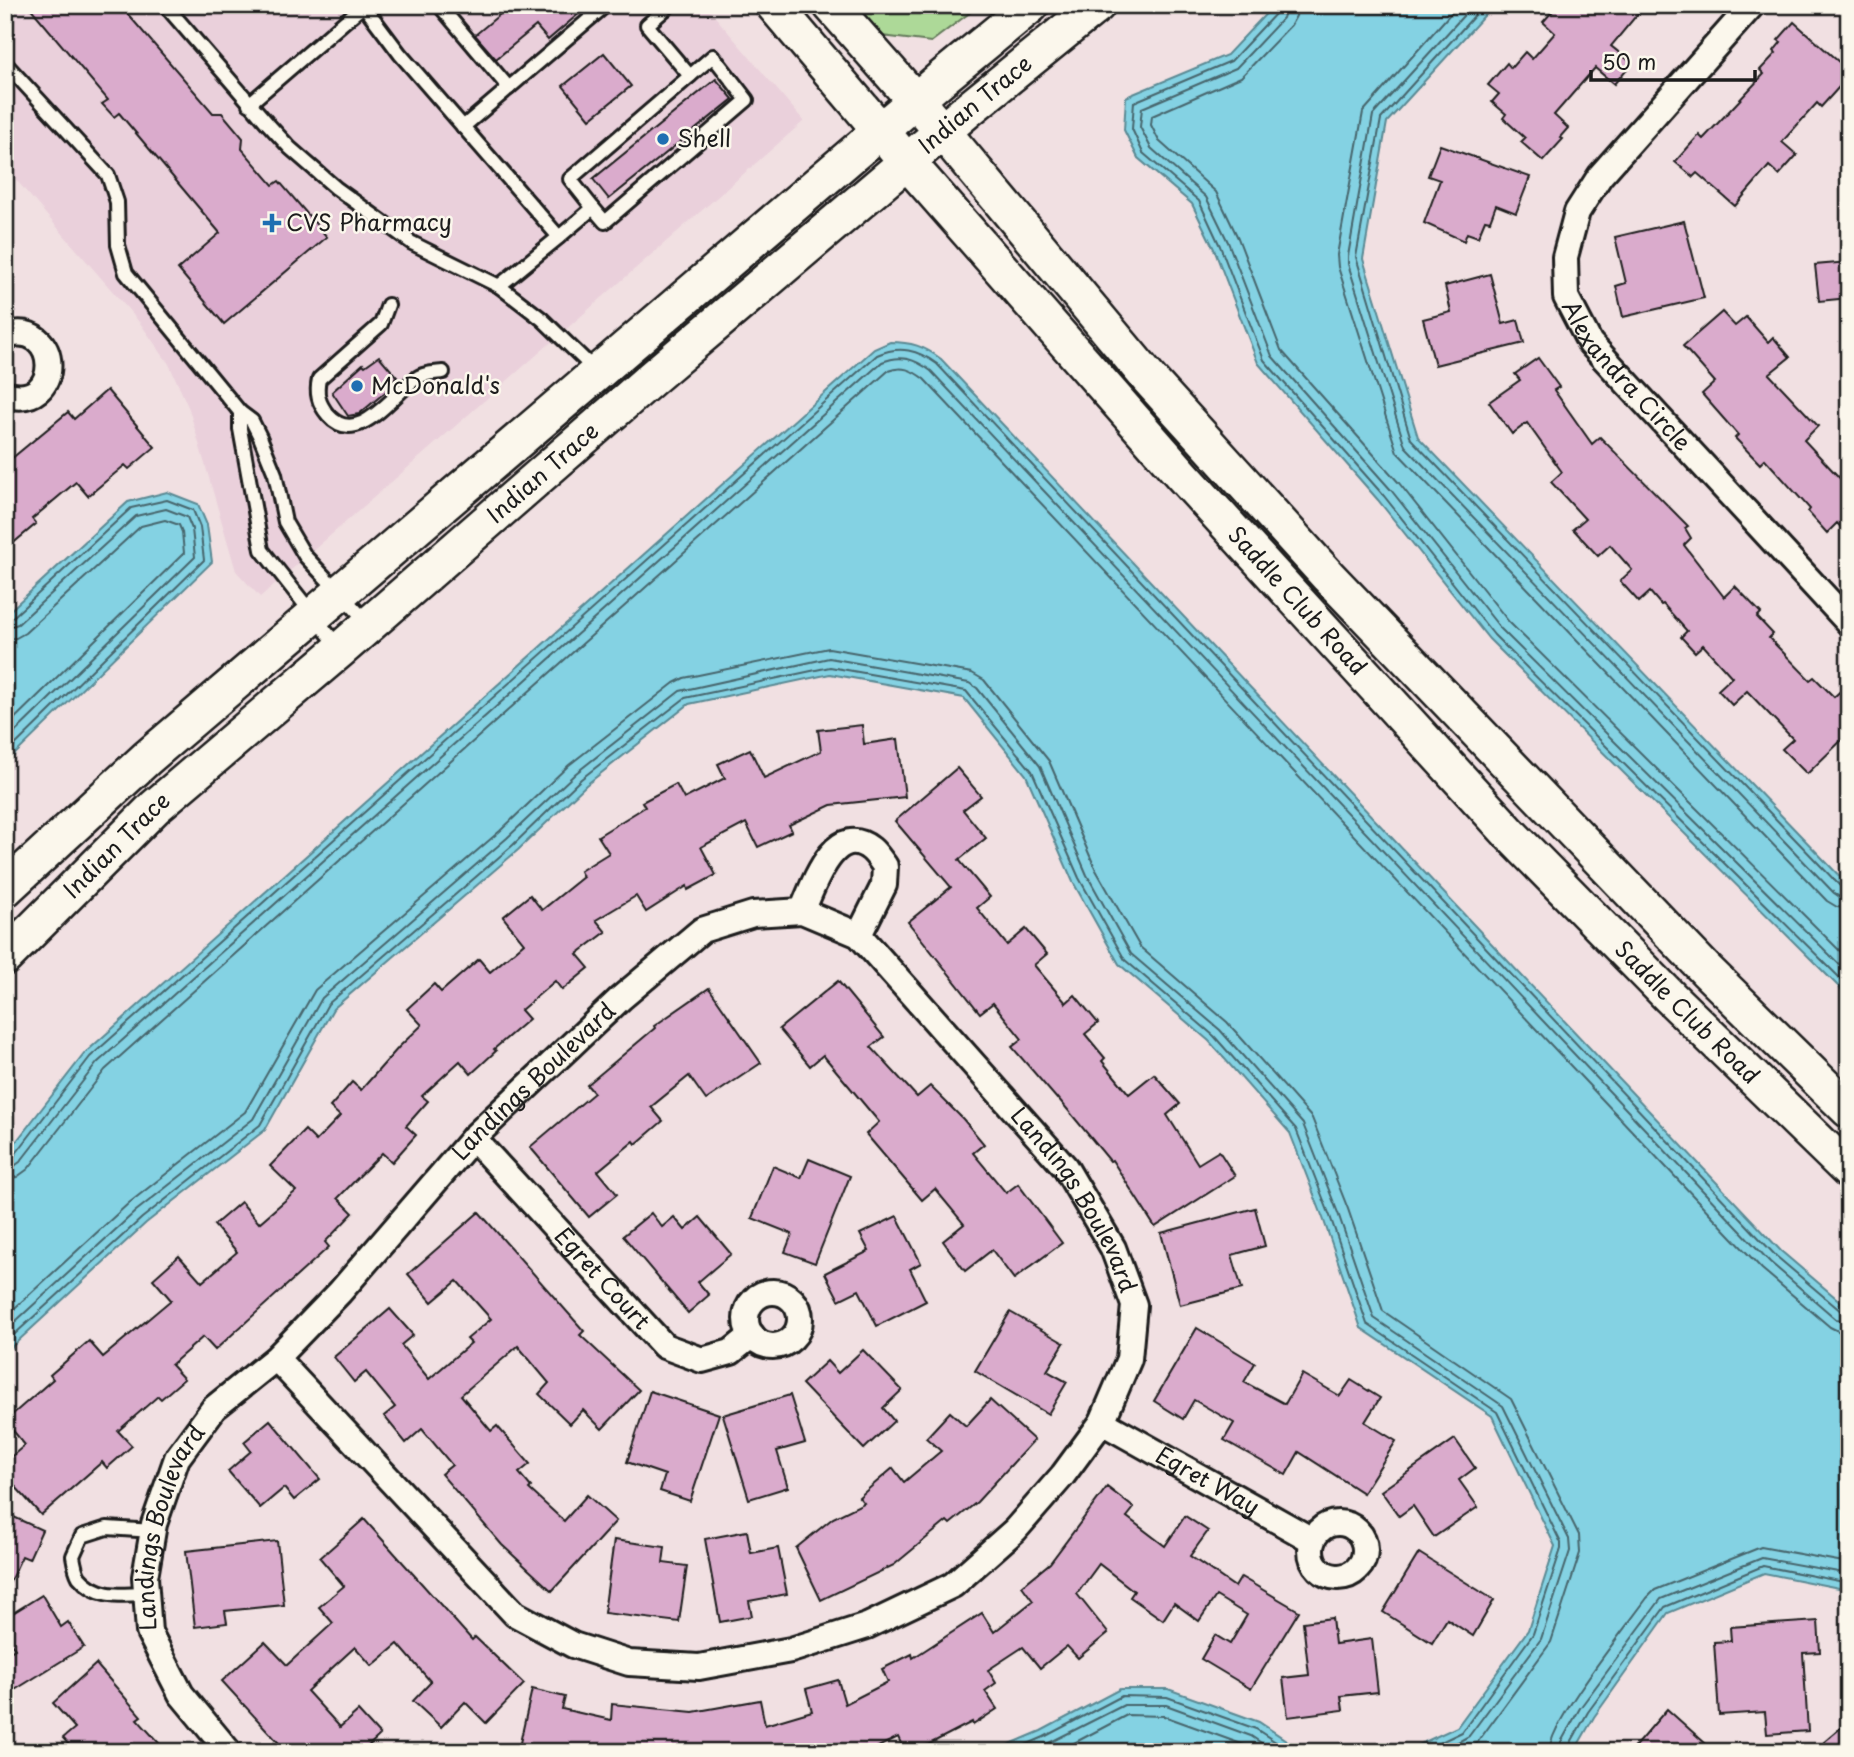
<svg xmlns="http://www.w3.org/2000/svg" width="1854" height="1757" font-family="'Playpen Sans',sans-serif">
  <rect width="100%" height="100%" fill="#f1e0e2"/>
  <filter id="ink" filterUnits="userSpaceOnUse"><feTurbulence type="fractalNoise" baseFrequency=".0143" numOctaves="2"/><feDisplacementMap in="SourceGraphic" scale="14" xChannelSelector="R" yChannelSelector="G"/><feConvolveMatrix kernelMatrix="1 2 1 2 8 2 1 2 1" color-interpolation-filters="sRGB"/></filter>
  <g filter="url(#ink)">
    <polygon fill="#ead0db" points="5,5 705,5 804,121 260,597 236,571 189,409 169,364 140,323 5,167"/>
    <polygon fill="#add998" stroke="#647a5a" stroke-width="2" points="856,5 980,5 931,42 882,36"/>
    <g fill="#84d2e3" stroke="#5a8993" stroke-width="2">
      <polygon points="1274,5 1494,5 1387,122 1363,259 1418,437 1849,886 1849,997 1489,639 1378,500 1258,363 1214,249 1192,204 1138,158 1124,130 1126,97 1227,55"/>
      <path d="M890,342c21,0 34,4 51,17l840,892 68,58v281l-85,-17 -96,40 -74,104 -20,35h-171l54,-25 71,-97 27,-84 -63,-130 -131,-88 -38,-110 -33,-85 -81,-92 -90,-77 -46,-82 -47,-107 -62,-77 -134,-24 -141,30 -103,81 -68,65 -185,159 -68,121 -119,93 -141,130v-197l80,-103 789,-704z"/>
      <polygon points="167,492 198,504 207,525 212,562 5,764 5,615 128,502"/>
      <polygon points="1120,1689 1168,1689 1259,1722 1304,1752 991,1752 1041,1731"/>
    </g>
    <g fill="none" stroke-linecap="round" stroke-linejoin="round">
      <g stroke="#46656c" stroke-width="2">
        <polyline points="1278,5 1276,13 1231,61 1134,102 1132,129 1143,153 1199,201 1220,246 1264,360 1384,496 1494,635 1849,987"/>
        <polyline points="1287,5 1283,18 1236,68 1142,108 1140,127 1151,148 1206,197 1228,242 1272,356 1391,490 1501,629 1849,974"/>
        <polyline points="1298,5 1296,16 1291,25 1241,77 1152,116 1151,125 1159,141 1216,192 1238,238 1281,350 1399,483 1509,622 1849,960"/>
        <polyline points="1458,5 1363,112 1337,255 1338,267 1397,452 1827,901 1837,907 1849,909"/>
        <polyline points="1473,5 1373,115 1348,256 1348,264 1405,446 1834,893 1841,898 1849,899"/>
        <polyline points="1484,5 1381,119 1356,257 1411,439 1841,887 1849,890"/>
        <polyline points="5,620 13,617 131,508 167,500 193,510 200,527 204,560 5,755"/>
        <polyline points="5,628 18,624 136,516 166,509 187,517 192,529 195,557 5,742"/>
        <polyline points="5,639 16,638 25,633 141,526 165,520 179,525 182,532 184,553 5,728"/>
        <path d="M5,1159l9,-3 76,-99 787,-702c23,-10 41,-5 60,9l839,892 66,56 7,2"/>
        <path d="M5,1168l8,-1 7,-5 77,-99 785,-701c19,-8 33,-3 49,9l839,891 66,57 13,3"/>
        <path d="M5,1179l12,-2 11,-8 77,-99 783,-699c14,-6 24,-1 36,8l838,890 68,58 10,5 9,1"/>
        <polyline points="5,1317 129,1203 245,1112 315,990 500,831 569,765 674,683 684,678 829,648 972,673 984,680 1049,761 1096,870 1140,947 1227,1022 1312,1118 1348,1209 1383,1311 1511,1399 1579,1535 1580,1553 1551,1642 1477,1743 1465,1752"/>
        <polyline points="5,1331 136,1211 253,1119 322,998 507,838 576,773 680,691 829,658 969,683 977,688 1040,766 1087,875 1131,954 1220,1030 1303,1124 1338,1213 1374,1318 1503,1406 1569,1539 1570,1551 1541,1639 1469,1736 1440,1752"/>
        <polyline points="5,1343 142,1218 260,1125 328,1004 513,845 581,779 685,698 830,667 966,691 1032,771 1079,878 1125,960 1214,1036 1296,1129 1330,1216 1367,1324 1497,1412 1561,1543 1561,1549 1533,1634 1462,1732 1420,1752"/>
        <polyline points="1009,1752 1044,1737 1122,1696 1167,1697 1256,1729 1291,1752"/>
        <polyline points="1031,1752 1124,1705 1166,1705 1251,1736 1275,1752"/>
        <polyline points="1057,1752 1127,1715 1164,1716 1247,1746 1256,1752"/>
        <path d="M1549,1752c1,-31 77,-125 98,-154l8,-8 106,-43 88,16"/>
        <polyline points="1559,1752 1561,1742 1580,1708 1661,1599 1762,1558 1849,1574"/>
        <polyline points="1568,1752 1569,1746 1588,1712 1665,1607 1763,1566 1849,1583"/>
      </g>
    </g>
    <g fill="#daabcc" stroke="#1c1c1c" stroke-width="2">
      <polygon points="28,5 120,5 213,113 222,113 243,138 242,149 273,185 279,181 327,237 224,324 178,269 220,233 119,113 114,117 102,104 108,100"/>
      <polygon points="511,5 589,5 548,40 536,26 496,59 475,35"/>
      <polygon points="1558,5 1645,5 1611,46 1632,63 1614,84 1595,68 1554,115 1568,128 1560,137 1563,139 1543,161 1521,142 1525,138 1503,118 1506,114 1492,102 1499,94 1488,85 1507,63 1511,68 1525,52 1532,59 1555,33 1543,22"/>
      <polygon points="1794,22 1849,71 1849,76 1821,107 1817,103 1782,142 1797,155 1779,175 1769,166 1735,206 1697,173 1693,177 1675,162 1699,135 1703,139 1764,74 1760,70 1776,53 1774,51 1781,42 1778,40"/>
      <polygon points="604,53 631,86 590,119 563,86"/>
      <polygon points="716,79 733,99 609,199 593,179"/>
      <polygon points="1440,145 1530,177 1516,213 1496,205 1490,221 1485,220 1478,237 1467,233 1464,241 1424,223 1440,180 1428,176"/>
      <polygon points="1684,221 1704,298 1623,317 1616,286 1626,283 1615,237"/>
      <polygon points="1849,262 1849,298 1819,301 1815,265"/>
      <polygon points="1490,274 1503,324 1518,320 1524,343 1435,365 1423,319 1451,312 1445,286"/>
      <polygon points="1722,312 1735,326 1746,317 1768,342 1773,337 1790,357 1769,374 1818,426 1804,440 1849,488 1849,536 1837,523 1827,533 1808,512 1810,509 1765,459 1760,464 1735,438 1738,435 1702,394 1715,382 1683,346"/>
      <polygon points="379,356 397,377 386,386 389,389 359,414 348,416 332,392 363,364 365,366"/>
      <polygon points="1538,358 1559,387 1554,390 1592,444 1600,437 1688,526 1685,528 1691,538 1684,545 1724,597 1735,586 1761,613 1757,617 1773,634 1769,638 1810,680 1814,677 1834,697 1849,683 1849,733 1807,774 1782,749 1793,739 1747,691 1732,705 1718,690 1732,677 1703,645 1695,652 1681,637 1687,631 1663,604 1661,605 1650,592 1639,602 1620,581 1632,570 1610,545 1598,556 1573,529 1585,519 1551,482 1562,472 1527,423 1512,434 1489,402 1520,380 1515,374"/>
      <polygon points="107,390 155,447 129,469 125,465 88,496 76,482 32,519 36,524 5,550 5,464 68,412 74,419"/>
      <polygon points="862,725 864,744 898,739 905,797 831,805 789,825 792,831 758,847 746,823 701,847 716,875 688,890 687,886 646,912 636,896 596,920 606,932 577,954 589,968 562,990 555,981 521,1010 529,1019 494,1049 496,1051 471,1074 460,1061 422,1096 428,1101 406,1126 416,1135 392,1162 382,1153 338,1198 353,1213 325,1242 329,1247 215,1350 203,1337 171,1365 184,1379 161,1399 158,1396 118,1431 132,1446 107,1468 102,1462 41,1515 5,1475 5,1462 25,1445 5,1421 53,1379 50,1375 89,1341 103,1357 171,1300 153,1279 179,1256 202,1282 237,1252 214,1225 241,1202 259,1223 296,1191 270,1166 305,1130 316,1141 340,1116 330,1107 352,1082 361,1090 399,1047 422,1025 407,1009 434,984 441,992 479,959 490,972 524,943 503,917 530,895 542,910 583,877 580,871 609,853 598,836 645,807 642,802 676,784 684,799 725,778 718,764 750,749 764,778 821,751 818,730"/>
      <polygon points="957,768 981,796 963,810 986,838 959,860 990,897 977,908 1007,945 1026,929 1047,954 1034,965 1066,1003 1075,995 1098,1023 1085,1034 1105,1058 1102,1061 1129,1094 1154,1074 1180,1104 1167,1115 1198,1164 1219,1151 1235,1176 1155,1227 1112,1160 1110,1161 1058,1098 1057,1099 1012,1047 1022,1039 993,1003 980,1013 908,922 951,887 895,821"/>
      <polygon points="838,981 884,1037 871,1047 917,1097 930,1086 963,1119 984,1144 973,1153 1006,1193 1018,1184 1062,1243 1014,1279 992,1250 965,1271 943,1241 964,1224 935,1189 922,1200 866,1134 879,1122 823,1055 810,1066 779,1029"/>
      <polygon points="709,988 761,1063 706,1100 689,1076 651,1107 663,1121 636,1144 634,1141 598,1171 617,1194 589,1217 530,1147 594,1093 587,1085 655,1028 654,1026"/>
      <polygon points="809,1159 850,1176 815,1263 785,1252 792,1234 752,1218 773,1166 801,1178"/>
      <polygon points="1255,1208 1265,1246 1232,1255 1242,1289 1180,1305 1161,1233"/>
      <polygon points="479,1212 584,1331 580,1335 639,1390 602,1429 583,1410 570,1424 539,1394 549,1383 518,1346 461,1395 491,1431 497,1426 530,1464 519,1473 531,1487 529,1489 564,1521 587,1495 616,1521 552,1591 502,1545 441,1474 452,1465 422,1429 406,1443 384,1416 395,1407 366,1372 354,1382 334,1357 390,1309 413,1335 401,1345 429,1379 471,1343 467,1339 491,1319 457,1281 432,1302 408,1274"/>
      <polygon points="651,1213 662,1227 674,1217 685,1230 700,1217 731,1254 698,1282 709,1295 688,1313 623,1236"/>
      <polygon points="897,1216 921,1263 910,1269 926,1301 877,1326 859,1290 839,1300 825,1273 869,1251 860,1234"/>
      <polygon points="1010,1312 1064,1343 1047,1371 1067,1382 1048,1414 975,1371"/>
      <polygon points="1197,1328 1255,1363 1244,1382 1285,1404 1302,1374 1340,1396 1351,1380 1380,1398 1365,1422 1396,1441 1363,1493 1299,1452 1286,1475 1224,1440 1234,1423 1194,1400 1183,1419 1154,1401"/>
      <polygon points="863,1350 902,1390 883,1408 894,1421 864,1449 802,1384 827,1361 838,1373"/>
      <polygon points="650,1391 719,1414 690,1501 660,1491 665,1475 627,1462"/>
      <polygon points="790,1395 805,1443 777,1451 788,1487 749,1499 723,1415"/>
      <polygon points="990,1400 1034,1440 977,1502 950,1524 947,1521 894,1565 821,1600 796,1548 833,1518 864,1503 859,1497 893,1468 904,1482 941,1451 926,1438 950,1412 966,1426"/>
      <polygon points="270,1420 320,1479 294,1500 284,1488 260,1508 228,1471 251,1451 244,1442"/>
      <polygon points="1455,1439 1475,1468 1459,1480 1478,1507 1434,1537 1413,1506 1399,1516 1381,1491"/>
      <polygon points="1107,1487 1134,1508 1127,1517 1165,1546 1185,1516 1208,1531 1190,1556 1235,1587 1241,1577 1299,1611 1251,1689 1201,1659 1215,1635 1230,1644 1247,1615 1216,1596 1199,1621 1174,1603 1163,1620 1130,1597 1134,1591 1099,1564 1077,1594 1108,1633 1078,1658 1067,1646 1040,1668 1023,1647 988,1670 996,1683 985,1691 997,1709 973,1725 972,1722 914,1752 905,1752 898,1737 868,1752 518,1752 532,1689 565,1697 562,1709 611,1720 612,1704 693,1712 760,1700 765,1725 812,1711 806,1689 838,1680 845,1704 888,1682 882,1669 912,1654 913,1658 982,1613 994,1632 1033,1601 1022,1586 1050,1563"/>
      <polygon points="5,1513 42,1530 29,1559 22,1556 5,1592"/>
      <polygon points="364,1519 472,1640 475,1637 524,1684 486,1723 465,1702 441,1727 413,1701 431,1682 398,1644 372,1666 355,1647 307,1691 340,1727 358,1711 380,1735 362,1752 287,1752 222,1681 265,1642 287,1665 333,1623 319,1607 344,1586 320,1558"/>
      <polygon points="747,1531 751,1553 778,1548 787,1594 749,1601 752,1616 720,1622 705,1539"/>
      <polygon points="614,1540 665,1547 663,1563 687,1566 679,1622 604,1613"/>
      <polygon points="277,1541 284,1605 225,1611 227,1623 195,1627 186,1551"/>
      <polygon points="1419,1553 1494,1600 1473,1636 1447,1619 1432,1643 1383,1612"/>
      <polygon points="42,1595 61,1627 68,1622 84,1647 5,1696 5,1655 15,1649 5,1634 5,1618"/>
      <polygon points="1332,1618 1335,1644 1372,1639 1378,1692 1341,1696 1343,1710 1288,1717 1283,1678 1309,1675 1303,1622"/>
      <polygon points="1818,1621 1820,1652 1803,1653 1808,1731 1767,1734 1765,1712 1719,1715 1714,1642 1731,1641 1730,1627"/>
      <polygon points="96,1664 141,1716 137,1719 167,1752 75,1752 63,1738 75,1728 53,1703"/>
      <polygon points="1667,1709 1715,1752 1630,1752"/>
      <polygon points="1849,1721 1849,1752 1833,1752 1824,1742"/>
    </g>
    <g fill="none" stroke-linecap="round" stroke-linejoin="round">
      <g stroke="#1c1c1c" stroke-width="18">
        <g id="lane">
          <polyline points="165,5 268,124 290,148 336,188 412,243 499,286 542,319 595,370"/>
          <polyline points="439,5 509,88"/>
          <polyline points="364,6 400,54 559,237 499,286"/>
          <polyline points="5,63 108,175 117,202 118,245 126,273 240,412 252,421 260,437 275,474 285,522 305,556 368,623"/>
          <polyline points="249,104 364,5"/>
          <polyline points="463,127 606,5"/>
          <polyline points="593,208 605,222 747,100 713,56 690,76"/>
          <polyline points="559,237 593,208 570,179 690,76 647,25 670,5"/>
          <path d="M388,305l-7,19 -62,55c-3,14 -1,24 9,36 30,34 64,-21 89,-37 6,-5 18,-5 26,-6"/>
          <polyline points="240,412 240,429 262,550 340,649"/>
          <path d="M146,1594c-23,1 -49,5 -67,-17 -3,-5 -5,-15 -6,-21l9,-20 25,-8 46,3"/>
        </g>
      </g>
      <g stroke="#1c1c1c" stroke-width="30">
        <g id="street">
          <path id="s1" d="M1752,5l-152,171 -23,36 -12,45 1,40 24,46 259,280"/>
          <path d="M5,336c57,-19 59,77 0,58"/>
          <path d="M802,911c11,-24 32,-91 69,-62 5,4 10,12 14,17l-1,19 -25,50"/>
          <path id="s2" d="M473,1138l191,208 38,14 29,-8 21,-17"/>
          <circle cx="773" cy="1319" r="27"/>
          <path id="s3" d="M1102,1422l210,118"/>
          <circle cx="1338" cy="1550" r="27"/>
          <path id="s4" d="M229,1752l-48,-58 -32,-62 -4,-55 9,-53 23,-66 37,-50 62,-50 64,-66 133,-154 148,-140 81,-68 51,-16 49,-3 57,24 206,232 48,81 21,57 -5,54 -27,63 -39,53 -48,55 -62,55 -86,41 -76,24 -92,17 -70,-4 -56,-18 -58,-31 -239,-256"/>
        </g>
      </g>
      <g stroke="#1c1c1c" stroke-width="40">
        <g id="secondary">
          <path id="s5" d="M774,5l134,158 275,313 329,360 158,161 179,174"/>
          <polyline points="831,5 943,132 1150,380 1328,576 1706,970 1849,1110"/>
          <polyline points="5,889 147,758 942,78 1031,5"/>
          <path id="s6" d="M5,957l150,-150 185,-157 312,-272 317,-269 128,-104"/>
        </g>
      </g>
      <use href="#lane" stroke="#fbf7ec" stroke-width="12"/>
      <use href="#street" stroke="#fbf7ec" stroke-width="24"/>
      <use href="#secondary" stroke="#fbf7ec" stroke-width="35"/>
    </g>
  </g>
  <g fill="#1f6fb2" stroke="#fbf7ec" stroke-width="2.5">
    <circle cx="663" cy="139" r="7"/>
    <path d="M268.5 212.5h7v7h7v7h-7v7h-7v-7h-7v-7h7z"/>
    <circle cx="357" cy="386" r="7"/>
  </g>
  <g text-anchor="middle" stroke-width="5" stroke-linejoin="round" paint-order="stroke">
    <g font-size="23" fill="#1c1c1c" stroke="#fbf7ec">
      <text dy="8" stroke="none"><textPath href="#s6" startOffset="1292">Indian Trace</textPath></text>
      <text dy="8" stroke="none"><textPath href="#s1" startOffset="458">Alexandra Circle</textPath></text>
      <text dy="8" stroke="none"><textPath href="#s6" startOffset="724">Indian Trace</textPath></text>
      <text dy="8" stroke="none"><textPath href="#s5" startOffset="793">Saddle Club Road</textPath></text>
      <text dy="8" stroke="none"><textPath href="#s6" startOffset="158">Indian Trace</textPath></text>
      <text dy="8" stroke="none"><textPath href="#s5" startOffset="1360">Saddle Club Road</textPath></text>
      <text dy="8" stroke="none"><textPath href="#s4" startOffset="844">Landings Boulevard</textPath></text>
      <text dy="8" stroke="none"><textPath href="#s4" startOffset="1578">Landings Boulevard</textPath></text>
      <text dy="8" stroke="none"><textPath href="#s2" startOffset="191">Egret Court</textPath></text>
      <text dy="8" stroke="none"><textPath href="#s3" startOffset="121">Egret Way</textPath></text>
      <text dy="8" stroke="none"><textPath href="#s4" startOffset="254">Landings Boulevard</textPath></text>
    </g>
    <g font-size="23" fill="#1c1c1c" stroke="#fbf7ec" text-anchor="start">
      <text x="677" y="147">Shell</text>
      <text x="286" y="231">CVS Pharmacy</text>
      <text x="371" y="394">McDonald's</text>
    </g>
  </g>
  <rect width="1854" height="1757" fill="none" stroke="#fbf7ec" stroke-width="28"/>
  <rect x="14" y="14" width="1826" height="1729" fill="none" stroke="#1c1c1c" stroke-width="2.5" filter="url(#ink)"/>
  <path d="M1591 70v10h164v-10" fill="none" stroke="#1c1c1c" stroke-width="3.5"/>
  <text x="1602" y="70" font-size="21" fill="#1c1c1c" stroke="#fbf7ec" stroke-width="5" paint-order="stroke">50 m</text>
</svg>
